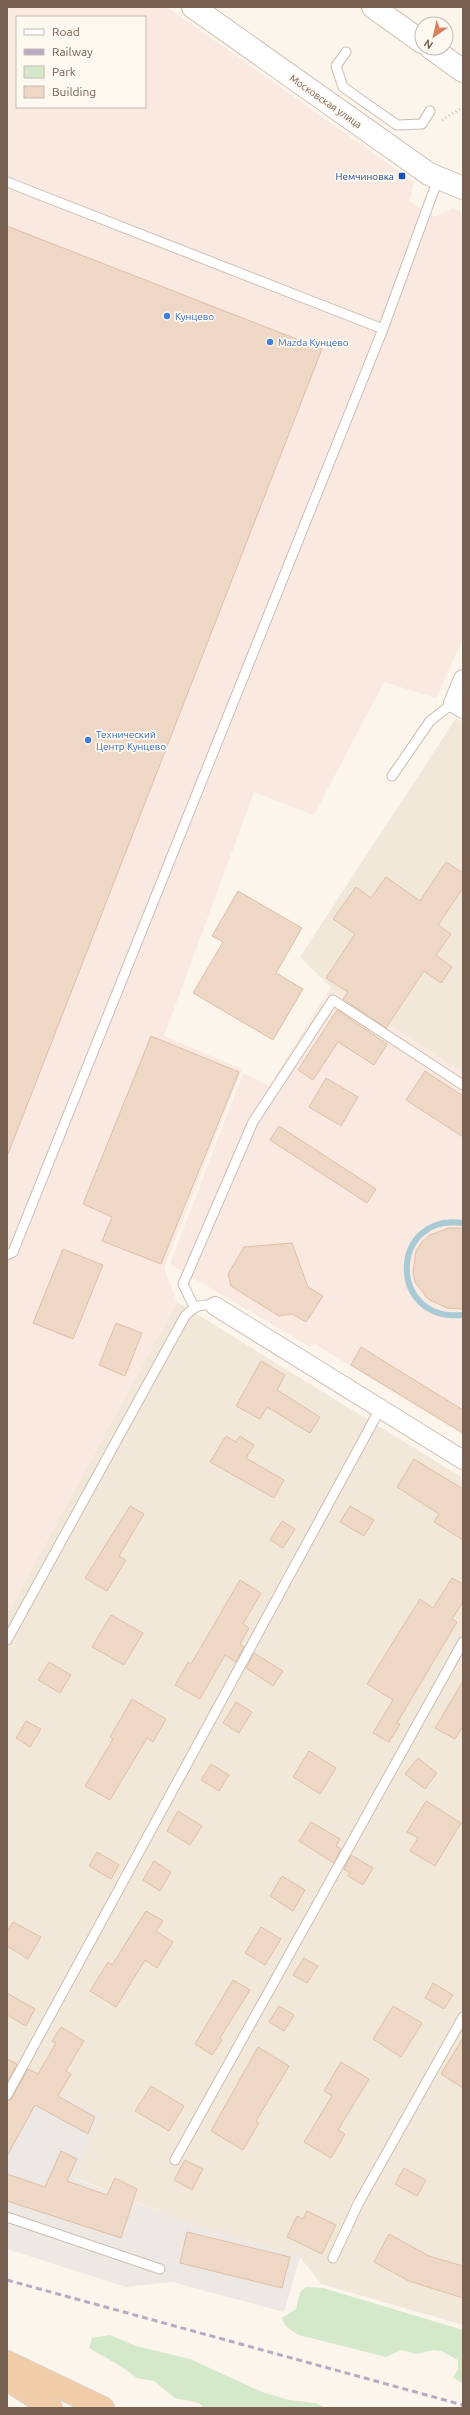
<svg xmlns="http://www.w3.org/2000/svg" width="470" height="2415" font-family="Ubuntu,sans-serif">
  <rect width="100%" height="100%" fill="#fbf5eb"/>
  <g fill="#f2e8da">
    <polygon points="456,718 463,722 463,1073 331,987 300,957"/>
    <polygon points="177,1302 463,1478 463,2325 321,2284 300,2257 193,2225 73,2177 13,2100 7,2097 7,1614"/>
  </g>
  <g fill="#fae9e0" fill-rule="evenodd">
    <path d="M7,7h160l247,175 -5,19 25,16 19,-9 10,5v426l-27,59 -52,-16 -70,133 -60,-23 -90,244 78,33 -78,199 13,34 -170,312zM17,17h128v90h-128z"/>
    <polygon points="331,987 463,1073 463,1435 315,1344 310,1347 170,1264 243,1073 269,1086"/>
  </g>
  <polygon fill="#ede8e3" points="28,2074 100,2115 73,2178 193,2225 300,2257 284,2312 172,2282 126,2287 7,2249 7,2097 13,2099"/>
  <g fill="#d4e8ca">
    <path d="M306,2287l17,1 140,42v54l-10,-7 5,-7v-10l-17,-9 -8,-1 -17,4 -15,-4 -15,7 -87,-22c-8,-5 -14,-7 -17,-17l14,-9 4,-17z"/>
    <polygon points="110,2335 136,2346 190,2359 262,2392 289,2400 315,2403 327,2408 204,2408 199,2403 175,2398 154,2381 137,2378 122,2367 89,2348 92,2338"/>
  </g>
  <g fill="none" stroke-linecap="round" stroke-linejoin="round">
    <path stroke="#a8cad4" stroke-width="6" d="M463,1223c-73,-11 -77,99 0,92"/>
  </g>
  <g fill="#eed7c5" stroke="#dfbfa7">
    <polygon points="7,226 322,349 8,1154 7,1154"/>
    <polygon points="446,862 463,873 463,888 438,925 451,934 436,955 452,967 441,983 424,971 386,1028 343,999 348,992 326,978 355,934 333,919 356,887 371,898 386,877 420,901"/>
    <polygon points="238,891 302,928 276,973 303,989 273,1040 193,993 223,942 212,936"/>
    <polygon points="337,1010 387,1044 374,1065 338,1042 313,1080 298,1070"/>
    <polygon points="151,1036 239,1072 161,1264 102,1241 112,1217 83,1204"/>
    <polygon points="425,1071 463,1096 463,1137 406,1100"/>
    <polygon points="326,1078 358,1097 341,1126 309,1107"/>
    <polygon points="279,1126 376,1189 367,1203 270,1140"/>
    <polygon points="449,1228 463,1228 463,1309 447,1308 428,1299 415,1282 413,1272 416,1251 422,1242 430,1235"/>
    <polygon points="292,1243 308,1287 323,1296 306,1322 292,1314 279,1316 231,1286 228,1274 244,1247"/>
    <polygon points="63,1249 103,1265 73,1339 33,1323"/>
    <polygon points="116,1323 142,1333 125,1376 99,1365"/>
    <polygon points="361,1347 463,1410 463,1433 351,1365"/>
    <polygon points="261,1361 285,1375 277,1390 320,1417 310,1433 267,1407 260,1419 236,1406"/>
    <polygon points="226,1436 236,1442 240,1436 254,1445 246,1458 284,1480 274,1498 210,1462"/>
    <polygon points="414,1459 463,1489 463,1540 434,1522 439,1514 397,1487"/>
    <polygon points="130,1506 144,1514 119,1556 126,1560 107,1591 85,1578"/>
    <polygon points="350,1506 374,1520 364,1536 340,1522"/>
    <polygon points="282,1521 295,1529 283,1548 270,1540"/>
    <polygon points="452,1578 463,1584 463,1602 452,1619 457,1622 397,1723 400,1724 389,1742 373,1733 393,1700 367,1684 420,1599 433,1608"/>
    <polygon points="240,1580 261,1593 243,1624 249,1628 240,1644 244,1647 236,1662 225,1655 200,1699 175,1685 188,1662 191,1664"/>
    <polygon points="111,1615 143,1633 124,1665 92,1647"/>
    <polygon points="254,1653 283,1671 273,1686 246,1668"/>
    <polygon points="49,1662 71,1675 60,1693 38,1680"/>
    <polygon points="463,1681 463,1726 455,1739 435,1728"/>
    <polygon points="132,1699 166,1719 153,1742 147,1738 110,1800 85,1786 113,1739 110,1737"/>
    <polygon points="236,1702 252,1712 239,1733 223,1723"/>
    <polygon points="26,1721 41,1729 30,1747 16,1738"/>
    <polygon points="309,1751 336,1768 320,1794 293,1777"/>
    <polygon points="418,1758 437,1773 425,1789 405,1774"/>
    <polygon points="211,1764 229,1775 219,1791 201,1780"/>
    <polygon points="426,1801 461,1823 435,1866 410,1851 418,1838 407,1832"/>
    <polygon points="178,1811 202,1826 190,1845 167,1831"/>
    <polygon points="311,1822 340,1839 336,1846 341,1849 334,1863 299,1841"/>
    <polygon points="97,1852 119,1865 111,1879 89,1866"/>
    <polygon points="351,1855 373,1868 363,1885 348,1876 350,1873 344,1869"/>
    <polygon points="154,1861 171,1872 160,1891 143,1880"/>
    <polygon points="282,1876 305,1890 293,1911 270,1896"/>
    <polygon points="146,1911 163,1921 156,1931 173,1942 157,1968 145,1960 116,2007 90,1991 108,1962 112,1965"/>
    <polygon points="13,1922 41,1937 28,1959 7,1946 7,1932"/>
    <polygon points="261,1927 281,1939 265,1965 245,1953"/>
    <polygon points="304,1958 318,1966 307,1983 293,1975"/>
    <polygon points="233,1980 250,1990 220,2038 222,2040 212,2055 195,2044"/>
    <polygon points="433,1983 453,1995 444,2009 425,1998"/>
    <polygon points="7,1993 35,2009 26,2026 7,2015"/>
    <polygon points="279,2006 294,2015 284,2031 269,2022"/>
    <polygon points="393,2006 422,2023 401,2057 373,2039"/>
    <polygon points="61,2027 84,2041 66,2071 71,2074 58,2096 95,2117 88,2134 35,2105 7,2156 7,2101 12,2098 28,2069 38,2074 56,2043 52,2041"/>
    <polygon points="463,2038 463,2088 441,2074"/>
    <polygon points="258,2047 289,2066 256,2121 259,2123 243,2150 211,2131"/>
    <polygon points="7,2059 17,2064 7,2082"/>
    <polygon points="341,2062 369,2079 338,2130 345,2134 331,2158 304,2142 332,2096 324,2091"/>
    <polygon points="151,2086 184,2106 169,2131 135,2111"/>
    <polygon points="61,2151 77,2159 67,2181 107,2195 115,2178 137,2189 121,2238 7,2201 7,2174 45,2187"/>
    <polygon points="185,2160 203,2169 192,2190 174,2180"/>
    <polygon points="404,2168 426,2180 417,2196 395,2184"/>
    <polygon points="307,2211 336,2225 322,2254 287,2237 297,2216 303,2219"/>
    <polygon points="187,2232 290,2257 282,2288 180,2263"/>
    <polygon points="389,2234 429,2256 463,2266 463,2298 409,2281 374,2262"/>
  </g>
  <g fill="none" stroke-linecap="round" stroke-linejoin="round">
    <g stroke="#ccbeb1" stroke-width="11">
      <g id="service">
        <polyline points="346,52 336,66 343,87 397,125 422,124 430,111"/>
        <polyline points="7,182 383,329"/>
        <polyline points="392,776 430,721 453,703"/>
        <polyline points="7,1255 13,1252 383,329 438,179"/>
        <polyline points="194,1307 183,1284 253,1122 333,1000 463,1085"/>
        <path d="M7,1640l178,-324c10,-10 16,-13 30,-10"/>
        <polyline points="7,2095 380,1409"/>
        <polyline points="175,2160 463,1642"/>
        <polyline points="7,2217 160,2269"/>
        <polyline points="333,2258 358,2204 463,2017"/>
      </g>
    </g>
    <g stroke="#ccbeb1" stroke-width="20">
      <g id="minor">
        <polyline points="463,679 453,703 463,709"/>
        <polyline points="215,1306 463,1460"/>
      </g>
    </g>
    <g stroke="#ccbeb1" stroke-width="24">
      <g id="tertiary">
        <polyline points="193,7 429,174 463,188"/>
        <polyline points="373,7 422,42"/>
        <polyline points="431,48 463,71"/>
      </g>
    </g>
    <g stroke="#d8d2ce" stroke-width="24">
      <g id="trunk">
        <polyline points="7,2362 103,2408"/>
        <polyline points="7,2379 51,2408"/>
      </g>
    </g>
    <polyline stroke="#d3bba8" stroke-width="2.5" stroke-dasharray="1 3" stroke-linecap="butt" points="442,120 463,107"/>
    <use href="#service" stroke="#fff" stroke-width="9"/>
    <use href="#minor" stroke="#fff" stroke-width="18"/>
    <use href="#tertiary" stroke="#fff" stroke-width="22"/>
    <use href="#trunk" stroke="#f0cca9" stroke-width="22"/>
    <polyline stroke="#b9a9c4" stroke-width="3" stroke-dasharray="6 4" stroke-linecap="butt" points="7,2280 463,2405"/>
  </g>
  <rect fill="#1a4fb4" stroke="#fdf9f1" stroke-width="1.5" x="398" y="172" width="8" height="8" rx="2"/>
  <g fill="#3f7fe0" stroke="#fdf9f1" stroke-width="1.5">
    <circle cx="167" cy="316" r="4"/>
    <circle cx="270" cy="342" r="4"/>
    <circle cx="88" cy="740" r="4"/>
  </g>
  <g text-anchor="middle" stroke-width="3.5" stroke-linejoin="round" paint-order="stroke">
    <g font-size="10" fill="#745f50" stroke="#fdf9f1">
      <text transform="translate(326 101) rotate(35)" y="4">Московская улица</text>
    </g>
    <g font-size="10" fill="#164399" stroke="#fdf9f1" text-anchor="end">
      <text x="394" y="180">Немчиновка</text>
    </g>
    <g font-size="10" fill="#366cbe" stroke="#fdf9f1" text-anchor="start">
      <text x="175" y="320">Кунцево</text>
      <text x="278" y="346">Mazda Кунцево</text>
      <text x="96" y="738">Технический<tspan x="96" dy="12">Центр Кунцево</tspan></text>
    </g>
  </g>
  <rect width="470" height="2415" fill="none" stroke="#745f50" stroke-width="16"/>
  <rect x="16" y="16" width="130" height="92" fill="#fdf9f1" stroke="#c6bbb1"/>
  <rect x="24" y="29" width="20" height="6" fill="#ffffff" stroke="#c6bbb1"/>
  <text x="52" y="36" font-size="12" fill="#745f50">Road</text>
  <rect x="24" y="49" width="20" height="6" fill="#b9a9c4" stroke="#c6bbb1"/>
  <text x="52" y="56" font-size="12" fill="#745f50">Railway</text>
  <rect x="24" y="66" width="20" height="12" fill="#d4e8ca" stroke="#c6bbb1"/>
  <text x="52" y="76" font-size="12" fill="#745f50">Park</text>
  <rect x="24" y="86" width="20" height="12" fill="#eed7c5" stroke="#c6bbb1"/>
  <text x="52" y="96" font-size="12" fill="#745f50">Building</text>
  <g transform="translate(434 36) rotate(214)"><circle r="19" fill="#fdf9f1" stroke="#c6bbb1"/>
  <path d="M0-3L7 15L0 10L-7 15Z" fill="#d87f5d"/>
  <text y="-6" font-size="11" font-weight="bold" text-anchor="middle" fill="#745f50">N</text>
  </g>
</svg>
